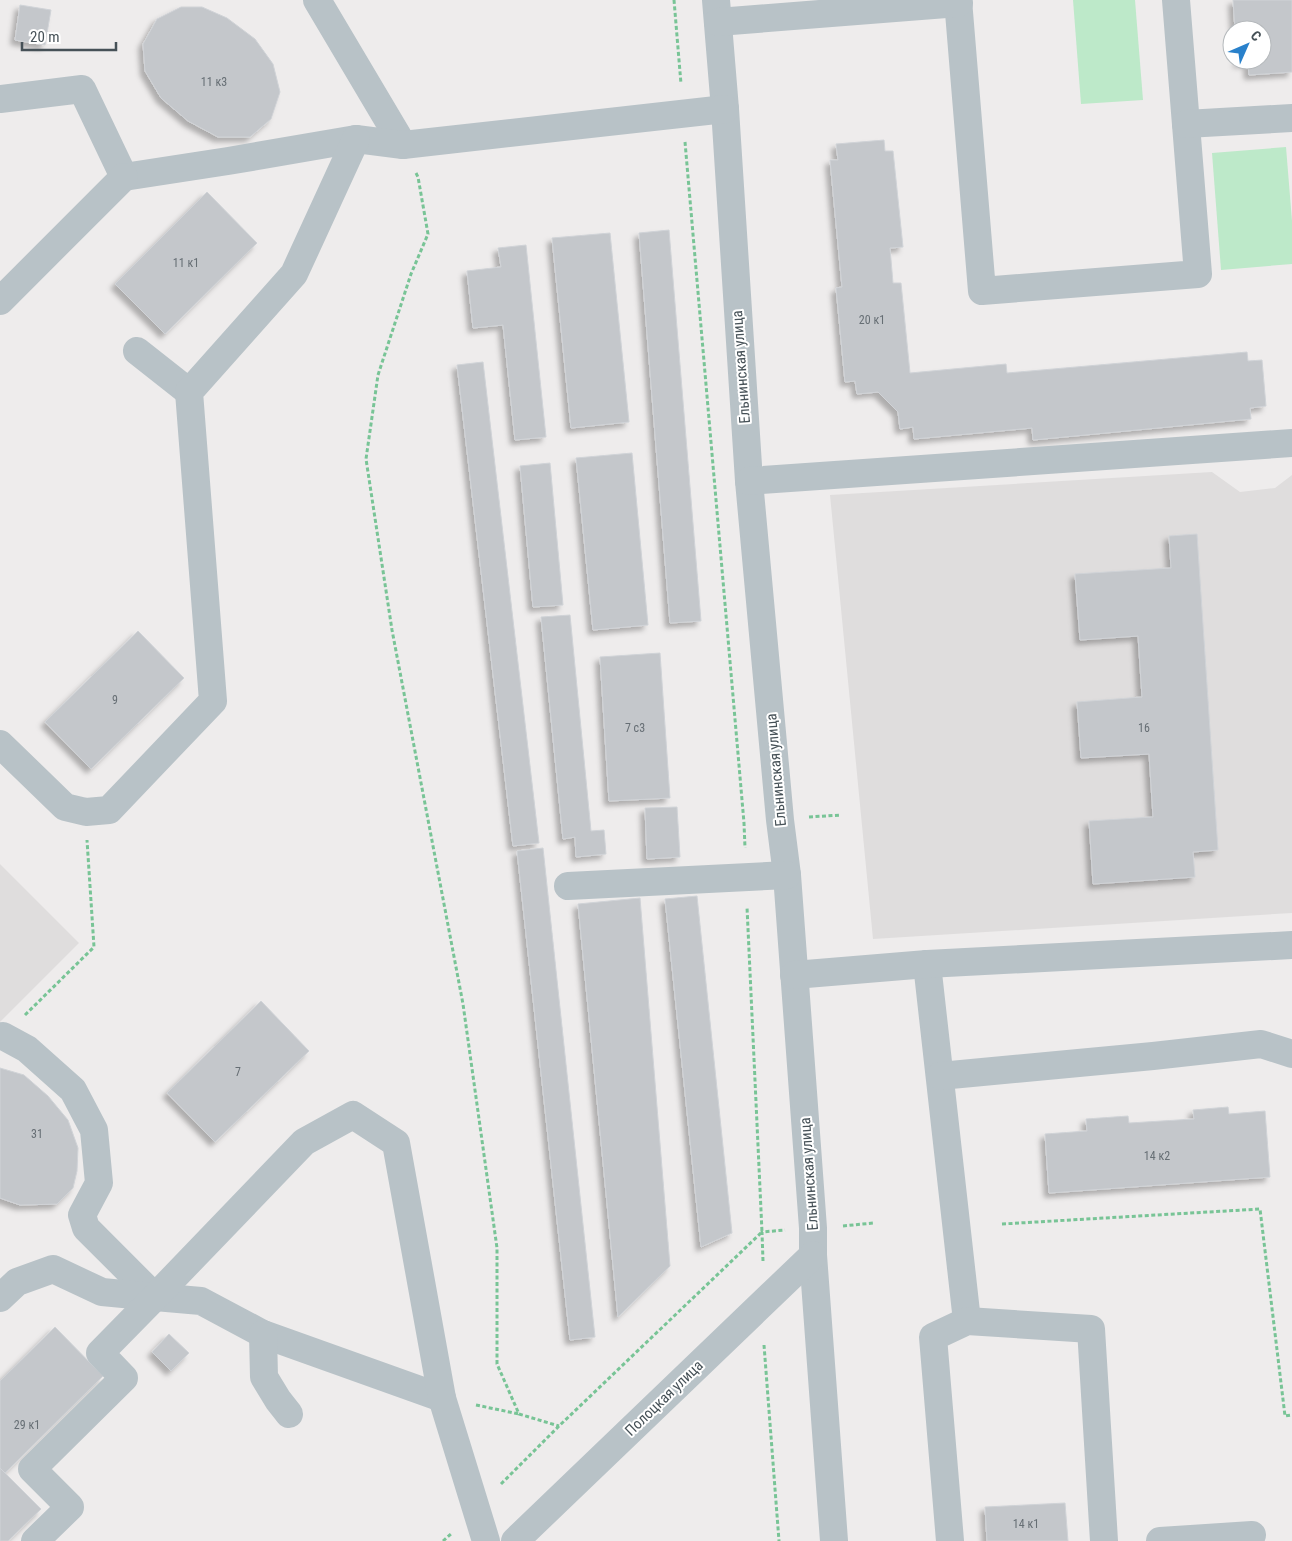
<svg xmlns="http://www.w3.org/2000/svg" width="1292" height="1541" font-family="'Roboto Condensed',sans-serif">
  <defs>
    <filter id="shadow"><feDropShadow dx="-4.5" dy="4.5" stdDeviation="2.5" flood-color="#0004"/></filter>
  </defs>
  <rect width="100%" height="100%" fill="#eeecec"/>
  <g fill="#dfdddd">
    <polygon points="1212,472 1240,492 1275,488 1292,475 1292,913 873,939 830,495"/>
    <polygon points="0,864 79,943 0,1022"/>
  </g>
  <g fill="#bde9c9">
    <polygon points="1073,0 1135,0 1143,100 1081,104"/>
    <polygon points="1286,147 1292,221 1292,264 1221,270 1212,153"/>
  </g>
  <g fill="#c4c7cb" stroke="#d0d3d7" filter="url(#shadow)">
    <polygon points="1233,0 1292,0 1292,72 1249,75 1248,63 1238,63 1237,60 1262,60 1262,30 1235,30"/>
    <polygon points="20,5 51,10 45,45 15,40"/>
    <polygon points="181,7 202,7 227,18 255,39 273,64 280,92 271,119 250,137 218,137 188,121 161,98 145,71 143,44 157,19"/>
    <polygon points="884,140 885,151 893,151 903,247 890,248 893,283 901,283 910,373 1006,364 1007,373 1247,352 1248,361 1262,360 1266,406 1250,408 1251,419 1033,440 1032,428 914,439 913,427 900,429 898,412 878,392 857,394 855,381 845,382 836,288 842,287 830,160 838,160 836,144"/>
    <polygon points="207,192 257,243 165,334 115,284"/>
    <polygon points="669,230 701,621 670,623 639,233"/>
    <polygon points="610,233 629,422 571,428 552,238"/>
    <polygon points="526,245 546,437 515,440 503,325 473,328 467,271 501,267 498,248"/>
    <polygon points="483,362 539,843 513,846 457,365"/>
    <polygon points="632,453 648,625 593,630 576,458"/>
    <polygon points="550,463 563,605 533,607 520,466"/>
    <polygon points="1197,534 1218,850 1193,852 1195,877 1093,884 1089,821 1153,817 1149,754 1081,758 1077,702 1142,697 1138,636 1080,640 1075,574 1171,568 1169,536"/>
    <polygon points="570,615 591,831 604,830 606,854 576,857 575,837 563,839 541,617"/>
    <polygon points="138,631 184,678 91,769 45,722"/>
    <polygon points="660,653 670,798 609,801 600,657"/>
    <polygon points="677,807 680,857 647,859 645,808"/>
    <polygon points="543,848 595,1337 570,1340 517,851"/>
    <polygon points="697,896 732,1233 701,1247 665,899"/>
    <polygon points="640,898 670,1266 618,1317 578,904"/>
    <polygon points="261,1001 309,1051 215,1142 167,1093"/>
    <polygon points="0,1068 24,1075 48,1096 68,1120 78,1148 77,1171 73,1188 57,1204 20,1205 0,1198"/>
    <polygon points="1228,1107 1229,1114 1265,1111 1270,1177 1049,1193 1045,1134 1087,1131 1086,1119 1128,1116 1129,1123 1194,1119 1193,1110"/>
    <polygon points="55,1327 103,1376 5,1473 0,1468 0,1381"/>
    <polygon points="169,1334 189,1353 171,1371 152,1352"/>
    <polygon points="0,1468 41,1509 8,1541 0,1541"/>
    <polygon points="1065,1503 1068,1541 987,1541 985,1507"/>
  </g>
  <g fill="none" stroke-linecap="round" stroke-linejoin="round">
    <g stroke="#78c496" stroke-width="3" stroke-dasharray="4 2.5" stroke-linecap="butt">
      <polyline points="674,0 681,84"/>
      <polyline points="685,142 744,823 745,848"/>
      <polyline points="416,173 418,177 428,234 411,274 378,375 366,459 392,630 463,1004 497,1248 497,1364 519,1414 559,1426"/>
      <polyline points="809,817 841,815"/>
      <polyline points="25,1015 94,947 87,840"/>
      <polyline points="1002,1224 1260,1209 1285,1416 1292,1415"/>
      <polyline points="843,1226 873,1223"/>
      <polyline points="763,1261 762,1232 785,1230"/>
      <polyline points="764,1345 779,1541"/>
      <polyline points="476,1405 519,1414"/>
      <polyline points="501,1484 559,1426 762,1232 747,907"/>
      <polyline points="443,1541 452,1533"/>
    </g>
    <g stroke="#b8c2c7" stroke-width="28">
      <polyline points="317,0 403,145"/>
      <polyline points="716,0 725,109 749,481 780,820 787,875 813,1228 813,1255 834,1541"/>
      <polyline points="958,0 982,291 1198,274 1176,0"/>
      <polyline points="718,22 959,3"/>
      <polyline points="0,99 82,89 124,177 228,161 356,139 403,145 725,109"/>
      <polyline points="1186,124 1292,118"/>
      <polyline points="0,301 124,177"/>
      <polyline points="137,351 189,392"/>
      <polyline points="749,481 1292,443"/>
      <polyline points="0,744 65,807 86,812 109,810 213,701 189,392 294,274 356,139"/>
      <polyline points="568,886 787,875"/>
      <polyline points="927,964 967,1321"/>
      <polyline points="794,975 927,964 1292,945"/>
      <polyline points="3,1036 27,1049 73,1090 94,1130 99,1183 82,1215 86,1228 155,1297 201,1301 263,1334 442,1398"/>
      <polyline points="940,1076 1153,1056 1261,1044 1292,1054"/>
      <polyline points="0,1298 17,1282 53,1269 102,1292 155,1297"/>
      <polyline points="263,1334 264,1377 278,1400 289,1414"/>
      <polyline points="35,1541 70,1507 32,1469 124,1378 100,1353 155,1297 304,1142 353,1115 396,1143 442,1398 486,1541"/>
      <polyline points="515,1541 813,1255"/>
      <polyline points="950,1541 933,1337 967,1321 1091,1329 1104,1541"/>
      <polyline points="1160,1541 1252,1535"/>
    </g>
  </g>
  <g text-anchor="middle" stroke-width="4" stroke-linejoin="round" paint-order="stroke">
    <g font-size="12" fill="#666e74">
      <text x="214" y="86">11 к3</text>
      <text x="186" y="267">11 к1</text>
      <text x="872" y="324">20 к1</text>
      <text x="115" y="704">9</text>
      <text x="635" y="732">7 с3</text>
      <text x="1144" y="732">16</text>
      <text x="238" y="1076">7</text>
      <text x="37" y="1138">31</text>
      <text x="1157" y="1160">14 к2</text>
      <text x="27" y="1429">29 к1</text>
      <text x="1026" y="1528">14 к1</text>
    </g>
    <g font-size="15" fill="#465157" stroke="#fff">
      <text transform="translate(741 367) rotate(-94)" y="5">Ельнинская улица</text>
      <text transform="translate(776 770) rotate(-95)" y="5">Ельнинская улица</text>
      <text transform="translate(809 1174) rotate(-94)" y="5">Ельнинская улица</text>
      <text transform="translate(664 1398) rotate(-44)" y="5">Полоцкая улица</text>
    </g>
  </g>
  <g transform="translate(1247 45) rotate(45)"><circle r="24" fill="#ffffff" stroke="#b5b9bc"/>
  <path d="M0-4L9 19L0 12L-9 19Z" fill="#2981cb"/>
  <text y="-8" font-size="14" font-weight="bold" text-anchor="middle" fill="#465157">С</text>
  </g>
  <path d="M22 42v8h94v-8" fill="none" stroke="#465157" stroke-width="2.5"/>
  <text x="30" y="42" font-size="15" fill="#465157" stroke="#ffffff" stroke-width="4" paint-order="stroke">20 m</text>
</svg>
